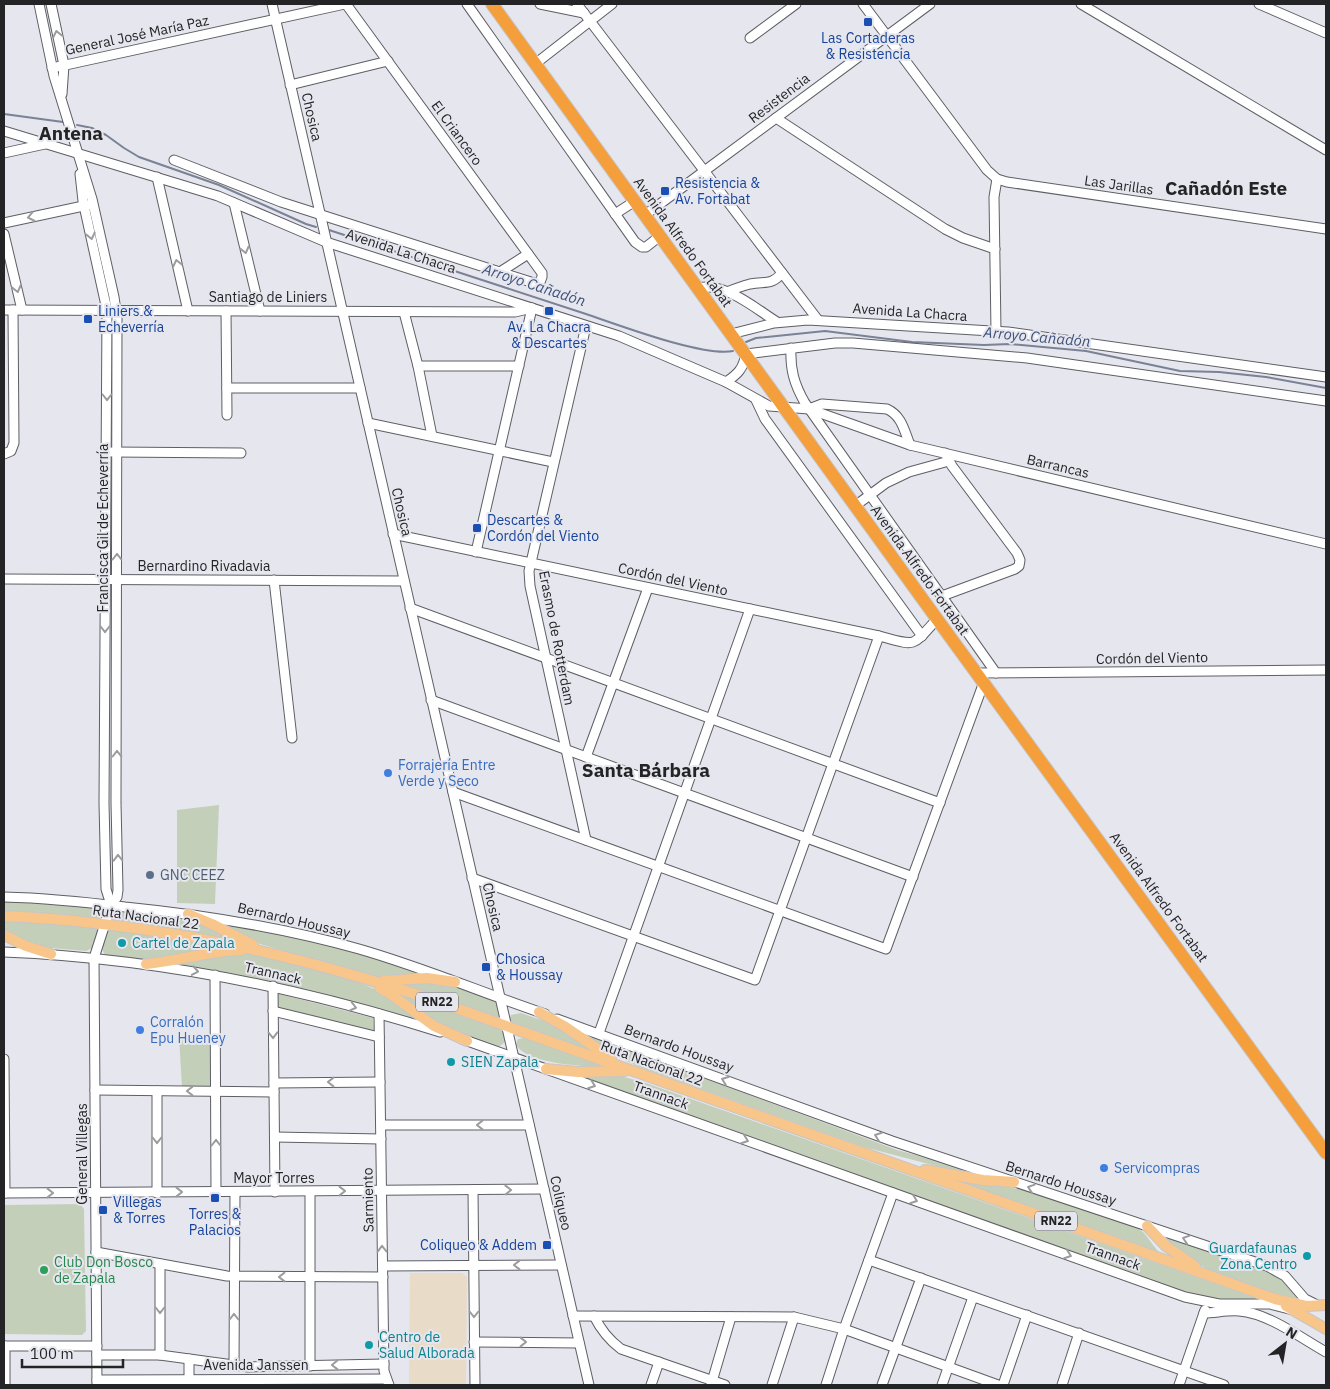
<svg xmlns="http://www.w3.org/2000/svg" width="1330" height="1389" font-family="'IBM Plex Sans',sans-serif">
  <rect width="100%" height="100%" fill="#e6e6ee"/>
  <polygon fill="#e8dbc7" points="410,1273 462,1273 467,1277 466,1385 409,1385"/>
  <g fill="#c4cfb9">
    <polygon points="219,805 215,904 177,903 177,810"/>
    <polygon points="4,901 100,908 103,913 99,918 95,919 4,912"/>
    <polygon points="119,912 195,921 242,942 113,921 113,915 115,913"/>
    <polygon points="4,920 98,928 98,930 92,948 86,951 39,947 4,932"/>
    <polygon points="213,921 309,940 377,959 427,976 383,978 370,976 260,944"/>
    <path d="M110,928l119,20 -81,13 -41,-5c-9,-6 -4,-21 3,-28z"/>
    <path d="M242,953l19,3 81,21 23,8 21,9 44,33c-86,-27 -170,-49 -259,-63z"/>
    <polygon points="425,981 446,984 491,999 497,1003 500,1018 391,983"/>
    <polygon points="388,989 502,1029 505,1042 500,1046 496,1046 441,1026"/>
    <polygon points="276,993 373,1018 374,1031 277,1008"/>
    <polygon points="521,1013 555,1025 600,1055 510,1023 509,1019 511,1015"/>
    <polygon points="571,1028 897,1150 938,1161 987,1177 974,1176 864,1147 639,1067 600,1049"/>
    <polygon points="212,1035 213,1088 182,1087 179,1036"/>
    <path d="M524,1038l87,29c-20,0 -86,-2 -95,-23l2,-5z"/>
    <polygon points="610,1076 624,1077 643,1082 1264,1301 1220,1301 1194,1296 582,1078"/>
    <polygon points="943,1176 1024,1190 1136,1227 1144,1233 1160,1254"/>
    <polygon points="80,1204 84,1209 86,1331 82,1335 4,1334 4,1205"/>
    <polygon points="1158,1234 1265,1269 1281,1276 1303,1302 1296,1301 1213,1272 1192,1261"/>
  </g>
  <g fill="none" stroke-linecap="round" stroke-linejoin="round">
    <g stroke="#798296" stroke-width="2">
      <polyline points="4,114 63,122"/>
      <polyline points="77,125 92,128 106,135 124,148 139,157 219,185 306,224 316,227"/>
      <path d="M329,230c86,28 172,56 257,84 33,11 117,43 147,37"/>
      <polyline points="746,342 756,338 825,331 912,342 984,345 1010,344 1086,351 1180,371 1219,372 1266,377 1326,388"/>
    </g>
    <g stroke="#5e5e65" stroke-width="11">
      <g id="minor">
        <polyline points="39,4 54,76 92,199 114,297 117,318 116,803 118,890 117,897 111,905 94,958 97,1385"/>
        <polyline points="51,4 64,65 62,94"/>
        <polyline points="272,4 589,1385"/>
        <polyline points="467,4 635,242 642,247 646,247 660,236"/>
        <polyline points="540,4 584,13"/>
        <polyline points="577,4 818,320"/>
        <polyline points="863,4 987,170 997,179 1007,182 1326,229"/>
        <polyline points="1081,4 1326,150"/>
        <polyline points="1259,4 1326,33"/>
        <polyline points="750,38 796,4"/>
        <polyline points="535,64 612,4"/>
        <polyline points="52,68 345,4"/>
        <polyline points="290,85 388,61"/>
        <polyline points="776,118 945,229 963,238 995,249"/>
        <polyline points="4,131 218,196 326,242 619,336 726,382 769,406 809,409 910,445 1326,544"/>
        <polyline points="4,153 45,144"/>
        <polyline points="174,160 281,202 534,283 540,282 542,277 542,273 346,4"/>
        <polyline points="80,174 83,201 107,310 104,803 106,889 111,905"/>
        <polyline points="157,177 188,311"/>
        <polyline points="234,203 260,311"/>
        <polyline points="615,214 635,201"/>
        <polyline points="645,215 930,4"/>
        <polyline points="4,223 88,205"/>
        <polyline points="4,234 22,310"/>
        <polyline points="500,272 528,254"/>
        <path d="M698,288c26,-7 58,21 79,34"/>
        <path d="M727,292c7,-3 15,-6 23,-8 15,-3 21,2 32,-11"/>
        <polyline points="4,310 515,312 532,308"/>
        <polyline points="226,311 227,415"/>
        <polyline points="404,312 418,366 432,436"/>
        <polyline points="586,326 529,571 530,586 586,840"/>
        <polyline points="996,331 994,197 997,179"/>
        <polyline points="731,334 774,323 808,320 1008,332 1326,377"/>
        <path d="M791,348c-1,21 3,36 14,55l191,270"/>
        <polyline points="418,366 519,366"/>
        <path d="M726,382c12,-8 17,-13 20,-28l89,-11h18l174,15 299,43"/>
        <polyline points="227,388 360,388"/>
        <polyline points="756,400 765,419 922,636"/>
        <path d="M809,409l13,-5 65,5c15,7 17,21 23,36"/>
        <polyline points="368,423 553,462"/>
        <polyline points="112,452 241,453"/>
        <polyline points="4,454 11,451 14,443 13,310"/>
        <polyline points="855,506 886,483 909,472 949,461"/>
        <path d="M393,534l486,102c38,10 32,12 58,-17"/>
        <polyline points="476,552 532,308"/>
        <polyline points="4,579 404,581"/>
        <polyline points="274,580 292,738"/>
        <polyline points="942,596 1015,569 1019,566 1020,560 1017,553 952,466 945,453"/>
        <polyline points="410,608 940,803"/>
        <polyline points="977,673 1326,670"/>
        <polyline points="431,700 913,877"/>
        <polyline points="586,757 648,588"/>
        <polyline points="453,792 886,949 984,682"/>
        <polyline points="472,878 755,980 879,636"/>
        <path d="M4,897c40,1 81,5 121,10 80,8 156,20 234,42 63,18 124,44 186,65"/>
        <path d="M4,952c149,6 294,35 436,80"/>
        <polyline points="215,975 216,1192"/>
        <polyline points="273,986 275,1192"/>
        <polyline points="273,1011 379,1037"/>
        <polyline points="379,1014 384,1371 389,1385"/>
        <polyline points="557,1019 892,1141 1267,1266 1285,1276 1305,1299 1317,1305"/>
        <polyline points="599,1033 750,609"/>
        <polyline points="462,1039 1185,1297 1219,1304 1270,1304 1293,1310"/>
        <polyline points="4,1059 5,1193"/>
        <polyline points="274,1083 380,1082"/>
        <polyline points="95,1090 274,1092"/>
        <polyline points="381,1125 529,1125"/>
        <polyline points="275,1137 381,1139"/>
        <polyline points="473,1190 475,1385"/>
        <polyline points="4,1193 544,1189"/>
        <polyline points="157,1193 157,1091"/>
        <polyline points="96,1252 227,1276 383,1277"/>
        <polyline points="869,1260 1224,1385"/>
        <polyline points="383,1266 561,1265"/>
        <path d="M1204,1313c11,0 23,-3 35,-2 29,2 62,27 87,41"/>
        <polyline points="573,1316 794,1317 844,1329 998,1385"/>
        <path d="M594,1316c7,14 14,23 27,33l104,36"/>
        <polyline points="474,1342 579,1343"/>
        <polyline points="4,1346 97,1346"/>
        <polyline points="5,1346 5,1385"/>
        <polyline points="97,1355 160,1355 248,1367 384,1364"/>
        <polyline points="160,1355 160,1264"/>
        <polyline points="234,1366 235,1192"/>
        <polyline points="310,1366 310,1192"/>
        <polyline points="189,1379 189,1359"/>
        <polyline points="97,1380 386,1379"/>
        <polyline points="651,1385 659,1362"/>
        <polyline points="711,1385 731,1317"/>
        <polyline points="772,1385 794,1317"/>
        <polyline points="826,1385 844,1329 893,1193"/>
        <polyline points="882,1385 921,1278"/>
        <polyline points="942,1385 973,1297"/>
        <polyline points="1003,1385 1027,1315"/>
        <polyline points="1062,1385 1079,1333"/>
        <polyline points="1179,1385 1205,1310"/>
      </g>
    </g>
    <g stroke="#c6c6c7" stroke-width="12">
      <g id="major">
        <polyline points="188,914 212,924 253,945"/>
        <path d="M4,916c152,7 288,37 432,85l839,298 31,7 20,-1"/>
        <polyline points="4,935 26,946 51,954"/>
        <path d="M146,964c32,-3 63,-13 95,-14"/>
        <polyline points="383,981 427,978 455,982"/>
        <polyline points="380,988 392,995 434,1026 467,1041"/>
        <polyline points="539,1012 564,1026 611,1058"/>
        <polyline points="546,1069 578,1072 625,1071"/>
        <polyline points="925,1170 983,1180 1014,1182"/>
        <polyline points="1147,1226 1166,1246 1195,1266"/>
        <polyline points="1286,1306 1326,1329"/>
      </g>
    </g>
    <g stroke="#c6c6c7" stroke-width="14">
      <polyline id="highway" points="492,4 937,619 1326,1153"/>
    </g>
    <use href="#minor" stroke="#fff" stroke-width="9"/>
    <use href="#major" stroke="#f8c58a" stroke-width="10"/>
    <use href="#highway" stroke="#f49e3c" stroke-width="12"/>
  </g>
  <defs><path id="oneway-chevron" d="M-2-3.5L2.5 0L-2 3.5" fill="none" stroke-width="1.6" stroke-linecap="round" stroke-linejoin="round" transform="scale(1.25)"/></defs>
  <g stroke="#9c9c9e">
    <use href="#oneway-chevron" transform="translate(57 34) rotate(-102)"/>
    <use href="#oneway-chevron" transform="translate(31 217) rotate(168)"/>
    <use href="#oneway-chevron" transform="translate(91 236) rotate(77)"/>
    <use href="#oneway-chevron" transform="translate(245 250) rotate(76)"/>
    <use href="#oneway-chevron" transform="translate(177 263) rotate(-103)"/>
    <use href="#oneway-chevron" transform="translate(17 289) rotate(76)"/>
    <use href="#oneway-chevron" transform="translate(107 397) rotate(90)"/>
    <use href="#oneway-chevron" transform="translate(117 557) rotate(-90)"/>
    <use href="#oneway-chevron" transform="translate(105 629) rotate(90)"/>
    <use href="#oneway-chevron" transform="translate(117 754) rotate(-90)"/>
    <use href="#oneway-chevron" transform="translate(118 858) rotate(-91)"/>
    <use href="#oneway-chevron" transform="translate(195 971) rotate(10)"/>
    <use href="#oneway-chevron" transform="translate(353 1007) rotate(14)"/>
    <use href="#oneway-chevron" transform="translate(273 1035) rotate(89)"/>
    <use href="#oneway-chevron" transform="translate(725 1080) rotate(-160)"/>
    <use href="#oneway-chevron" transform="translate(331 1082) rotate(180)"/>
    <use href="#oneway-chevron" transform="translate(592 1085) rotate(20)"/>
    <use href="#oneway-chevron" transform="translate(190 1091) rotate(-180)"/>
    <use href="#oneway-chevron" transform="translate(480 1125) rotate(-180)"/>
    <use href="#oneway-chevron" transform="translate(878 1136) rotate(-160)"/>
    <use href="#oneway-chevron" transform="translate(157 1140) rotate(90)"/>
    <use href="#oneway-chevron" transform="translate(745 1140) rotate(20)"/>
    <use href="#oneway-chevron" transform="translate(216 1143) rotate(-90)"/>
    <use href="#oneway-chevron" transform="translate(1031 1188) rotate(-162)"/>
    <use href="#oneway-chevron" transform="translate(508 1190) rotate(-1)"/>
    <use href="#oneway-chevron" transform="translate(342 1191)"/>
    <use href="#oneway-chevron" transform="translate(179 1192)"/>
    <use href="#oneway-chevron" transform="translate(50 1193)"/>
    <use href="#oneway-chevron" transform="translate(914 1200) rotate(20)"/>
    <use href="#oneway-chevron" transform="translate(1186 1239) rotate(-162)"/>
    <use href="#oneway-chevron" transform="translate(382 1249) rotate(-91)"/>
    <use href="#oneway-chevron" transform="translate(1068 1255) rotate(20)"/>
    <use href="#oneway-chevron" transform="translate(517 1265) rotate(180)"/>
    <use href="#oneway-chevron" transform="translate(282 1277) rotate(-180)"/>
    <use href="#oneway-chevron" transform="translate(160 1310) rotate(90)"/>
    <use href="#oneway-chevron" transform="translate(474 1314) rotate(90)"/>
    <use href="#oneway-chevron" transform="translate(234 1317) rotate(-90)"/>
    <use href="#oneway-chevron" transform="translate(523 1342)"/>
    <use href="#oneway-chevron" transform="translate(335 1365) rotate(179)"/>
  </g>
  <g fill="#1a4fb4" stroke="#e6e6ee" stroke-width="2">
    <rect x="863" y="17" width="10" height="10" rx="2.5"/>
    <rect x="660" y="186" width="10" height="10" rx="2.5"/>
    <rect x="544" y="306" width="10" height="10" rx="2.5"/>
    <rect x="83" y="314" width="10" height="10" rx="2.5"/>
    <rect x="472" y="523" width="10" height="10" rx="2.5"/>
    <rect x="481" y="962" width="10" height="10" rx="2.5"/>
    <rect x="210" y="1193" width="10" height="10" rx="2.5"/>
    <rect x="98" y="1205" width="10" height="10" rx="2.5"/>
    <rect x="542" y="1240" width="10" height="10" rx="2.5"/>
  </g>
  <g fill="#3f7fe0" stroke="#e6e6ee" stroke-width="2">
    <circle cx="388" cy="773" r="5"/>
    <circle cx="140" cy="1030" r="5"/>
    <circle cx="1104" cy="1168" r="5"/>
  </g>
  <circle fill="#5c6f8a" stroke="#e6e6ee" stroke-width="2" cx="150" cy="875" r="5"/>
  <g fill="#0f9aa8" stroke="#e6e6ee" stroke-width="2">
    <circle cx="122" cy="943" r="5"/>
    <circle cx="451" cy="1062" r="5"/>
    <circle cx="1307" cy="1256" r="5"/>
    <circle cx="369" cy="1345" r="5"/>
  </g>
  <circle fill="#2e9e5b" stroke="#e6e6ee" stroke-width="2" cx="44" cy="1270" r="5"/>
  <g text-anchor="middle" stroke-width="4" stroke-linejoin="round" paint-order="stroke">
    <g fill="#e6e6ee" stroke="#5e5e63" stroke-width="1">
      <rect x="416" y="992.5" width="42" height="19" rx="4"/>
      <rect x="1035" y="1211.5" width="42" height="19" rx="4"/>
    </g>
    <g font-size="12" font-weight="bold" fill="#242427">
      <text x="437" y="1006">RN22</text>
      <text x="1056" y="1225">RN22</text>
    </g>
    <g font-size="14" fill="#242427" stroke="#e6e6ee">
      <text transform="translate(137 35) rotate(-12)" y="5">General José María Paz</text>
      <text transform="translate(779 98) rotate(-37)" y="5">Resistencia</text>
      <text transform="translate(312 117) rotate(77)" y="5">Chosica</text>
      <text transform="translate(457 133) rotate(54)" y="5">El Criancero</text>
      <text transform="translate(1119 185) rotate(8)" y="5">Las Jarillas</text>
      <text transform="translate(683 242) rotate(54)" y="5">Avenida Alfredo Fortabat</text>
      <text transform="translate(401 251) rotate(18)" y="5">Avenida La Chacra</text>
      <text x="268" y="302">Santiago de Liniers</text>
      <text transform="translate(910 312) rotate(4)" y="5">Avenida La Chacra</text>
      <text transform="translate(1058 466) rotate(13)" y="5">Barrancas</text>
      <text transform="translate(402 512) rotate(77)" y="5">Chosica</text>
      <text transform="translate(103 528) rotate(-90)" y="5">Francisca Gil de Echeverría</text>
      <text x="204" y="571">Bernardino Rivadavia</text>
      <text transform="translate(920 570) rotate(54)" y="5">Avenida Alfredo Fortabat</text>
      <text transform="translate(673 579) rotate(12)" y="5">Cordón del Viento</text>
      <text transform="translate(557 638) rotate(79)" y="5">Erasmo de Rotterdam</text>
      <text transform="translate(1152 658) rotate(-1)" y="5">Cordón del Viento</text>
      <text transform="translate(1159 897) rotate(54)" y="5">Avenida Alfredo Fortabat</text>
      <text transform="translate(493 907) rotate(77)" y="5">Chosica</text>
      <text transform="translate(146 917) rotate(8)" y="5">Ruta Nacional 22</text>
      <text transform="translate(294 920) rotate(13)" y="5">Bernardo Houssay</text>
      <text transform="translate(273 973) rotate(13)" y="5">Trannack</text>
      <text transform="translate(679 1048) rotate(20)" y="5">Bernardo Houssay</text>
      <text transform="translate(652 1063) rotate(20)" y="5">Ruta Nacional 22</text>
      <text transform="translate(661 1095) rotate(20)" y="5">Trannack</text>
      <text transform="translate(82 1154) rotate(-90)" y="5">General Villegas</text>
      <text x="274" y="1183">Mayor Torres</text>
      <text transform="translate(1061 1183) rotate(18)" y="5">Bernardo Houssay</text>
      <text transform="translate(368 1200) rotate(-91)" y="5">Sarmiento</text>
      <text transform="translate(561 1203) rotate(77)" y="5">Coliqueo</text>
      <text transform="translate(1113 1256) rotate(20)" y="5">Trannack</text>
      <text x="256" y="1370">Avenida Janssen</text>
    </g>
    <g font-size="14" fill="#164399" stroke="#e6e6ee" text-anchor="start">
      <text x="868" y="43" text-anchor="middle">Las Cortaderas<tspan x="868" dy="16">&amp; Resistencia</tspan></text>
      <text x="675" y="188">Resistencia &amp;<tspan x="675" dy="16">Av. Fortabat</tspan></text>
      <text x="98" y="316">Liniers &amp;<tspan x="98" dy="16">Echeverría</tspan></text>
      <text x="549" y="332" text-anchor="middle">Av. La Chacra<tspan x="549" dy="16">&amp; Descartes</tspan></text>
      <text x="487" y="525">Descartes &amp;<tspan x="487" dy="16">Cordón del Viento</tspan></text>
      <text x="496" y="964">Chosica<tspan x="496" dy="16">&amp; Houssay</tspan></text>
      <text x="113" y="1207">Villegas<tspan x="113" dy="16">&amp; Torres</tspan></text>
      <text x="215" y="1219" text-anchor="middle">Torres &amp;<tspan x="215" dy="16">Palacios</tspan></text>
      <text x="537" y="1250" text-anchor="end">Coliqueo &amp; Addem</text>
    </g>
    <g font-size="14" fill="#366cbe" stroke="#e6e6ee" text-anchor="start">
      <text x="398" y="770">Forrajería Entre<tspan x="398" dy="16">Verde y Seco</tspan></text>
      <text x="150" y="1027">Corralón<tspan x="150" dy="16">Epu Hueney</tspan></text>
      <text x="1114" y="1173">Servicompras</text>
    </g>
    <g font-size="14" fill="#4e5e75" stroke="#e6e6ee" text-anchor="start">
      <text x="160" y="880">GNC CEEZ</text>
    </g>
    <g font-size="14" fill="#0d838f" stroke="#e6e6ee" text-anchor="start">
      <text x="132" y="948">Cartel de Zapala</text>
      <text x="461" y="1067">SIEN Zapala</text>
      <text x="1297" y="1253" text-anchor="end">Guardafaunas<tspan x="1297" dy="16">Zona Centro</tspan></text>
      <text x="379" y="1342">Centro de<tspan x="379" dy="16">Salud Alborada</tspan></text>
    </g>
    <g font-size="14" fill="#27864d" stroke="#e6e6ee" text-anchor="start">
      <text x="54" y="1267">Club Don Bosco<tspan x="54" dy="16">de Zapala</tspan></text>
    </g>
    <g font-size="15" font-style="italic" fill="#3e517a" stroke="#e6e6ee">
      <text transform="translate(534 285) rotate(18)" y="5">Arroyo Cañadón</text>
      <text transform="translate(1037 337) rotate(5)" y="5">Arroyo Cañadón</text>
    </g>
    <g font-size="19" font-weight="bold" fill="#242427" stroke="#e6e6ee">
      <text x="71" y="140">Antena</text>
      <text x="1226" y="195">Cañadón Este</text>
      <text x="646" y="777">Santa Bárbara</text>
    </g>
  </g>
  <rect width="1330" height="1389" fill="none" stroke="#242427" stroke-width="10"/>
  <g transform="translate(1285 1344) rotate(31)" stroke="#e6e6ee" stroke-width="4" paint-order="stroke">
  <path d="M0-4L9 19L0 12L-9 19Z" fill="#242427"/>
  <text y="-8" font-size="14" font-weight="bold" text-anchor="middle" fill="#242427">N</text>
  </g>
  <path d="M22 1359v8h101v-8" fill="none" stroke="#242427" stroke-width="2.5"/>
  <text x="30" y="1359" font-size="15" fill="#242427" stroke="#e6e6ee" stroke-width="4" paint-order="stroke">100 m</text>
</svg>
